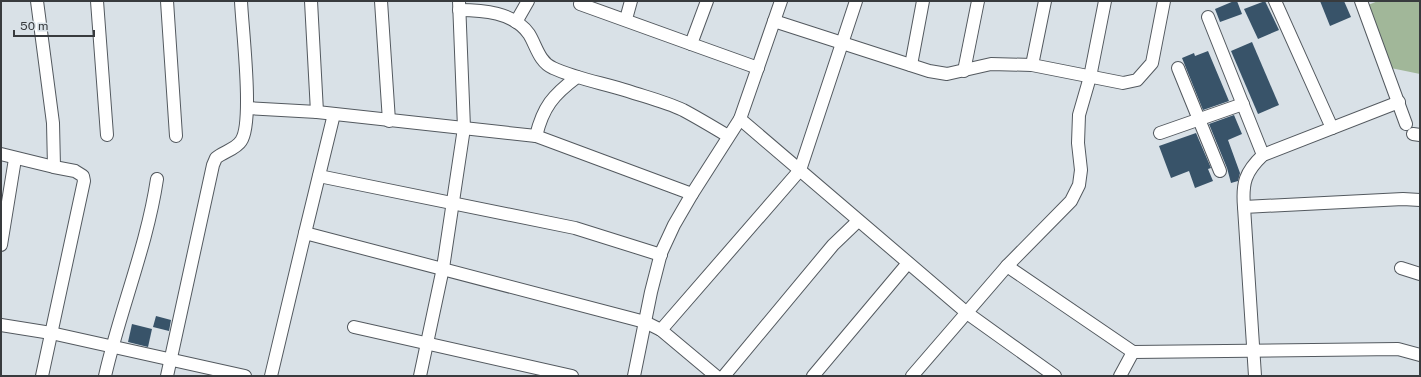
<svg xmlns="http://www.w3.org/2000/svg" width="1421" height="377" font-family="'Public Sans',sans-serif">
  <rect width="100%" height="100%" fill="#d9e1e7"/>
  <polygon fill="#a1b799" points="1378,1 1420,1 1420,74 1386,67 1368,5"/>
  <g fill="#385369">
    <polygon points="1234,1 1237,1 1242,14 1220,22 1215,9"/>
    <polygon points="1265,1 1279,30 1258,39 1244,9"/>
    <polygon points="1320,1 1344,1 1351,17 1330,26"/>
    <polygon points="1252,42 1279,105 1258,114 1231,51"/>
    <polygon points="1208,51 1229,101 1203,110 1182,58 1194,53 1195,56"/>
    <polygon points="1234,115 1242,134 1228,140 1240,173 1238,181 1231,183 1227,168 1209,124"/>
    <polygon points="1196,133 1211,168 1208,169 1213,181 1195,188 1189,171 1171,178 1159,146"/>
    <polygon points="156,316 171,320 169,331 153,327"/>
    <polygon points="132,324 152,329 148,347 128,342"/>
  </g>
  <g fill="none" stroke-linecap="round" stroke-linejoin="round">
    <g stroke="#53595f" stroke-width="14">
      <g id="street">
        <polyline points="37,1 53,123 54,167"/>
        <polyline points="97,1 107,135"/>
        <polyline points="167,1 176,136"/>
        <polyline points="311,1 317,112"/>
        <polyline points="381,1 389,121"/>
        <polyline points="707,1 691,44 758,68"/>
        <polyline points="1045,1 1032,65 1123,83 1137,80 1152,63 1164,1"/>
        <polyline points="1275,1 1332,128"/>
        <polyline points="1361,1 1406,124"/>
        <polyline points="580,4 691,44"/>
        <path d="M459,10c23,0 55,2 70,24 7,11 10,28 24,34 24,11 50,15 75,23 18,6 38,11 55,19 15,8 30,17 45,26"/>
        <polyline points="1208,17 1263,155"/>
        <polyline points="626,19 631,1"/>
        <polyline points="774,21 929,71 947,74 991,64 1032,65"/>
        <polyline points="516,22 528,1"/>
        <polyline points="911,65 923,1"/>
        <polyline points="1178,68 1220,171"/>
        <polyline points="964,71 978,1"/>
        <polyline points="247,108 317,112 536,136 692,194"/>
        <polyline points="740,119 967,313 1055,376"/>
        <polyline points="1160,133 1243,104"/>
        <polyline points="1413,134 1420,135"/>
        <path d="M536,136c7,-29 17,-41 41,-59"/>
        <polyline points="1,154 54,167 75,171 83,176 84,181 42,376"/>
        <polyline points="319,176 575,228 661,255"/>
        <path d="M1244,207c-2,-24 1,-35 19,-52l136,-53"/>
        <polyline points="305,233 334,114"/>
        <polyline points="1,245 15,159"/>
        <polyline points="1007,266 1133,352 1398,349 1420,355"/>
        <polyline points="1401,268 1420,274"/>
        <polyline points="1,325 51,333 245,376"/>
        <polyline points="354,327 572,376"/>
        <polyline points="661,330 800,170 856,1"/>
        <path d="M105,376c15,-66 42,-130 52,-197"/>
        <path d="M167,376l46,-211 3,-7c7,-6 20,-9 25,-17 13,-18 1,-114 0,-140"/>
        <polyline points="271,376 305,233 645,322 661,330 716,376"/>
        <polyline points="420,376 443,268 464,128 459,1"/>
        <polyline points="634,376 651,292 661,253 674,225 692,194 740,119 781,1"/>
        <polyline points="724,376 833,245 858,221"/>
        <polyline points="813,376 908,263"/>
        <polyline points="912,376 1007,266 1071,201 1079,185 1081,170 1078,143 1079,115 1090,77 1105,1"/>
        <polyline points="1120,376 1133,352"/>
        <polyline points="1255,376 1244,207 1403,199 1420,200"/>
      </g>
    </g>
    <use href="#street" stroke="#fff" stroke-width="12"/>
  </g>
  <rect width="1421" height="377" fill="none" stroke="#383b3e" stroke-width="4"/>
  <path d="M14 30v6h80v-6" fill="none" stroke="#383b3e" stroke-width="2"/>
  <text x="20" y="30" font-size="12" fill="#383b3e" stroke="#d9e1e7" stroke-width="3" paint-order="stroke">50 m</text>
</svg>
